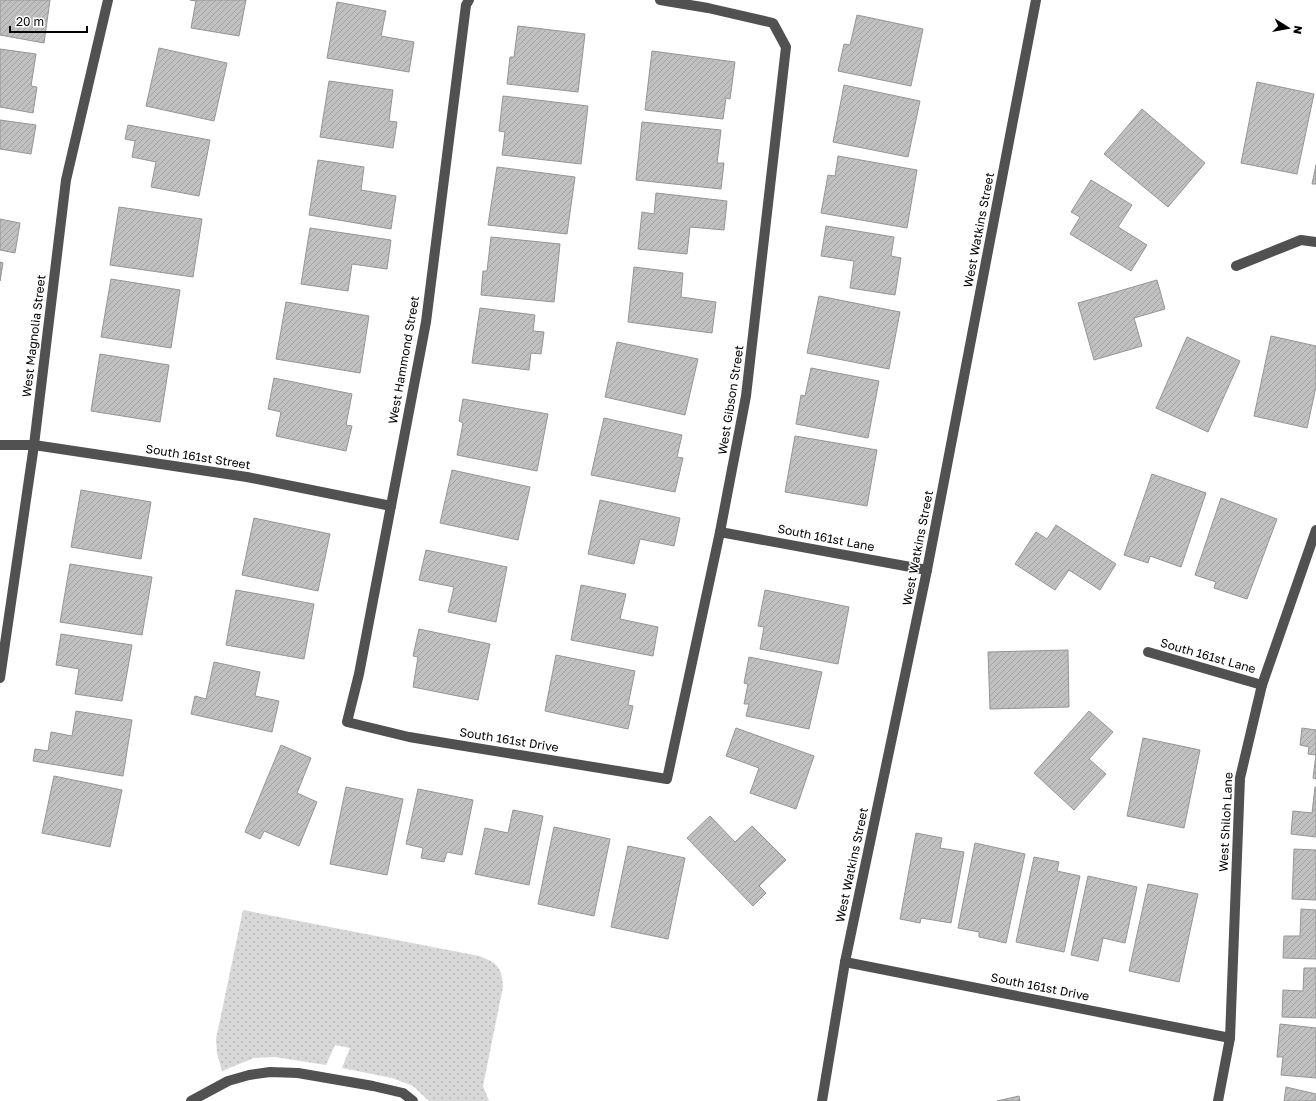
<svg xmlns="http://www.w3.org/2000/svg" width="1316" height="1101" font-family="'Golos Text',sans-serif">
  <defs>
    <pattern id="grass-dots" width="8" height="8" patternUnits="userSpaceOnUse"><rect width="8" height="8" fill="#d8d8d8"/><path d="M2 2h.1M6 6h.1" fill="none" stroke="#b8b8b8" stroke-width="1.8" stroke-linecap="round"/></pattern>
    <pattern id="building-hatch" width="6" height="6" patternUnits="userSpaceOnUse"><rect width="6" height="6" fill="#c0c0c0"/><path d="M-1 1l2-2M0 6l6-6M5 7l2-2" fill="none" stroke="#a3a3a3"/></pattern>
  </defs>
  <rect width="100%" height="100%" fill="#fff"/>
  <path fill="url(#grass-dots)" d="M243,910l236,46c18,7 23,10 24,31l-20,99 6,15h-60l-16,-15 -21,-8 -50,-10 8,-20 -15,-3 -9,20 -51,-8 -21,1 -32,13 -5,-18 -1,-14z"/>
  <g fill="url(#building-hatch)" stroke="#959595">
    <polygon points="0,0 50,0 44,43 0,35"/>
    <polygon points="190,0 246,0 239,36 191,28 196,1"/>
    <polygon points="337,2 386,11 381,36 414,42 409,72 327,58"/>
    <polygon points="857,15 923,29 911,86 838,71 844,44 850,45"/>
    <polygon points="518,26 585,34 578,92 507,84 510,57 514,57"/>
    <polygon points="159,48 227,63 214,121 146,106"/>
    <polygon points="0,49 36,54 31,86 37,87 33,113 0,107"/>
    <polygon points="652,51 735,62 730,99 726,98 723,119 645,110"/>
    <polygon points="329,81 393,90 389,121 397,122 393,148 320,137"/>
    <polygon points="1257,82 1314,94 1297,174 1241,163"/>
    <polygon points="844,85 920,101 908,157 833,142"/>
    <polygon points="503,96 588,106 581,164 502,155 505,132 499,131"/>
    <polygon points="1142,109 1205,163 1168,207 1104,154"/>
    <polygon points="0,120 36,125 31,154 0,149"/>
    <polygon points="642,122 721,130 717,163 724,163 721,189 636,180"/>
    <polygon points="128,125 210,140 199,196 151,187 156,162 132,157 135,141 125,139"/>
    <polygon points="838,156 917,170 907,228 821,213 828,175 835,176"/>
    <polygon points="318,160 364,167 361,190 396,196 391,229 309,215"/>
    <polygon points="1316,165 1316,184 1312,184"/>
    <polygon points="497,167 575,177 567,234 488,225"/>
    <polygon points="1091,180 1132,205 1118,227 1147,245 1131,271 1070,234 1080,217 1071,212"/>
    <polygon points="656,193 727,201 724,230 690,227 687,254 638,249 642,212 654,214"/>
    <polygon points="119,207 202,219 193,277 110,265"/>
    <polygon points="0,219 20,223 15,253 0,250"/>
    <polygon points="826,226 894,237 891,256 901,258 895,295 850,288 854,261 821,256"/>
    <polygon points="310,228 391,240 387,269 352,264 348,291 301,284"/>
    <polygon points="491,237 560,244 554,302 481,295 483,271 487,271"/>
    <polygon points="0,262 3,263 0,281"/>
    <polygon points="634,267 683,273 681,297 716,302 712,333 628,322"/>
    <polygon points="111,279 180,290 171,348 101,337"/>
    <polygon points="1157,280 1165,309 1134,318 1142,346 1094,360 1078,303"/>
    <polygon points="819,296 900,312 889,369 807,353"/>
    <polygon points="286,302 369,316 360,373 276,359"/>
    <polygon points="480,308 535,315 533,331 544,332 541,354 531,353 529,370 472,363"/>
    <polygon points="1271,336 1316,346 1316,387 1307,428 1254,416"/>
    <polygon points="1187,337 1240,361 1208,432 1156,408"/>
    <polygon points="617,342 698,359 685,415 605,397"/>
    <polygon points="100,354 169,365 160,422 91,411"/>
    <polygon points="811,368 879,381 868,438 796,424 801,395 805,396"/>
    <polygon points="274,378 352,394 346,425 352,426 346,451 276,436 281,412 268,409"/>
    <polygon points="463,399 548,414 537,471 457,455 463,423 459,421"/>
    <polygon points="604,418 682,435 677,457 683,458 675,492 591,475"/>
    <polygon points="795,436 877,450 867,506 785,492"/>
    <polygon points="452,470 530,487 518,540 440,523"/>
    <polygon points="1152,474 1206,493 1181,567 1150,556 1148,563 1124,555"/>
    <polygon points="81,490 151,502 141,559 71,547"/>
    <polygon points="1221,498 1277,519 1247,599 1214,588 1216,582 1195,575"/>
    <polygon points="600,500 680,518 674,546 640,539 634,564 588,554"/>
    <polygon points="254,518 330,534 318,591 242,575"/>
    <polygon points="1056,525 1116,564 1100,590 1069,570 1055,590 1015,564 1036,532 1047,539"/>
    <polygon points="426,550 507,567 496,622 448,612 454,587 419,580"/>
    <polygon points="70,564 152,577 142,635 60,622"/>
    <polygon points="581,585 626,594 620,619 658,627 653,656 571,640"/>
    <polygon points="236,590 314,604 304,659 226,645"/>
    <polygon points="765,590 849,607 838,664 760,649 764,627 758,626"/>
    <polygon points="419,629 490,644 478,700 413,687 418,657 413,656"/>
    <polygon points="61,634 132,645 122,701 75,694 79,669 56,665"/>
    <polygon points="1068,650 1069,707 990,709 988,652"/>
    <polygon points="556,655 635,671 628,705 633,706 628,729 545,711"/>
    <polygon points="749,657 822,672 809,729 746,716 749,704 744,704 748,684 744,683"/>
    <polygon points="214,662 260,672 255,696 279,701 272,732 191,714 195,696 206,699"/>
    <polygon points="76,711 132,720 123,776 33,761 35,749 48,751 51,732 72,736"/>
    <polygon points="1089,711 1113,732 1089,759 1106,774 1074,810 1034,773"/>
    <polygon points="736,728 814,756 796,809 750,793 759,768 726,756"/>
    <polygon points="1302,728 1316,730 1316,779 1313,778 1316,755 1308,754 1309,747 1300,745"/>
    <polygon points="1143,738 1200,750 1184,828 1127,816"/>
    <polygon points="281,745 311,758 297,793 317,802 299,846 264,831 260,839 245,832"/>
    <polygon points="54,776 122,790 110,847 42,833"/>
    <polygon points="346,787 403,799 387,875 330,864"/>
    <polygon points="1315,787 1316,787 1316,837 1291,834 1293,811 1312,813"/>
    <polygon points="418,789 473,800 462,855 447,852 444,862 421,858 423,848 406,844"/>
    <polygon points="513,810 543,816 529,885 475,874 485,828 508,833"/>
    <polygon points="710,816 735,842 752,826 786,860 759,886 766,893 753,906 687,838"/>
    <polygon points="554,827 610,839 594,916 538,904"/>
    <polygon points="916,833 942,838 940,848 964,852 951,923 921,918 920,923 900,919"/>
    <polygon points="975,843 1025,854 1006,943 979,937 979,932 958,928"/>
    <polygon points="628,846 685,858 668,939 611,927"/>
    <polygon points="1294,849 1316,850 1316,900 1292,899"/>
    <polygon points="1034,857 1059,862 1057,871 1080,876 1064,952 1016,942"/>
    <polygon points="1088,876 1137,887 1125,943 1103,938 1098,961 1071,955"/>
    <polygon points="1148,884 1198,894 1179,982 1129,971"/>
    <polygon points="1301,909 1316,910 1316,959 1283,958 1284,936 1300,936"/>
    <polygon points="1304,968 1316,968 1316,1018 1282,1017 1283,990 1303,991"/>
    <polygon points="1280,1024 1316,1028 1316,1078 1281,1075 1283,1057 1277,1057"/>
    <polygon points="1286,1087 1316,1094 1316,1101 1284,1101"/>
    <polygon points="1019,1096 1020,1101 997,1101"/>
  </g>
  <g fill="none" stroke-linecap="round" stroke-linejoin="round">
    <g stroke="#515151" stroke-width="10">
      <polyline points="469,0 466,5 426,322 359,674 347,722 409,737 667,779 720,532 746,396 786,47 773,23 708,8 660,0"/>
      <polyline points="1236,266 1301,240 1316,242"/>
      <polyline points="0,445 34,445 247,477 391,506"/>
      <polyline points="720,532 927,570"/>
      <polyline points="1148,652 1262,685"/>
      <polyline points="0,678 34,445 66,180 108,0"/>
      <polyline points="845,962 1230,1038"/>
      <polyline points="191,1101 228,1081 249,1075 270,1072 298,1073 373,1086 403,1093 413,1101"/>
      <polyline points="822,1101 845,962 927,570 1036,0"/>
      <polyline points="1218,1101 1230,1038 1240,778 1262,685 1316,530"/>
    </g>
  </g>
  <g text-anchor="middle" stroke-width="3" stroke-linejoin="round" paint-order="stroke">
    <g font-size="12" fill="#000" stroke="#fff">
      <text transform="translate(979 230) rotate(-79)" y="4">West Watkins Street</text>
      <text transform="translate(34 336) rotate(-83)" y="4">West Magnolia Street</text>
      <text transform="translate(404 360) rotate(-80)" y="4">West Hammond Street</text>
      <text transform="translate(731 400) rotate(-81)" y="4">West Gibson Street</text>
      <text transform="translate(198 457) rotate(9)" y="4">South 161st Street</text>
      <text transform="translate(826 538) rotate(11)" y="4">South 161st Lane</text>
      <text transform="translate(918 548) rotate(-79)" y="4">West Watkins Street</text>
      <text transform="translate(1208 656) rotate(16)" y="4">South 161st Lane</text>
      <text transform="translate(509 740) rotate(9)" y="4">South 161st Drive</text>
      <text transform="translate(1226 822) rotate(-87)" y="4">West Shiloh Lane</text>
      <text transform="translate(852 865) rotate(-78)" y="4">West Watkins Street</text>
      <text transform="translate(1040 987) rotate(11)" y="4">South 161st Drive</text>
    </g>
  </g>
  <g transform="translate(1288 28) rotate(101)" stroke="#ffffff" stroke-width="3" paint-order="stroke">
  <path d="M0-3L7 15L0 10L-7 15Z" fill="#000000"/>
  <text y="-6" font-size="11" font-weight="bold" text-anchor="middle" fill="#000000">N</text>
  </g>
  <path d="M10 26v6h77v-6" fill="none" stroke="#000000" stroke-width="2"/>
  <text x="16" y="26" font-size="12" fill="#000000" stroke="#ffffff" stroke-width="3" paint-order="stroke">20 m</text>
</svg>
